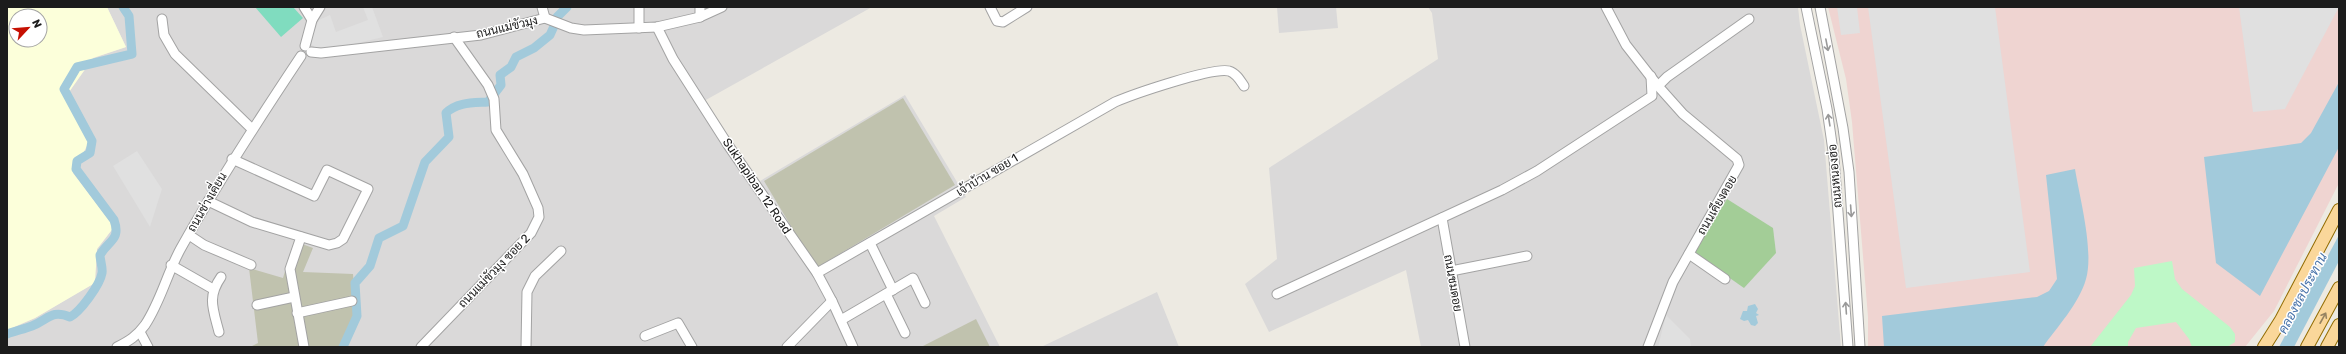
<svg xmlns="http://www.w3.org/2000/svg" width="2346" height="354" font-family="Rubik,Sarabun,sans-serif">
  <rect width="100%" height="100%" fill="#edeae2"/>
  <g fill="#dad9d9">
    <polygon points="107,7 872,7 704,101 760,181 905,95 966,197 934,216 1000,347 7,347 7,330 35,318 94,283 97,249 114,227 73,173 88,142 69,92 93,58 126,47"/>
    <polygon points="1277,7 1336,7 1338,28 1279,33"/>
    <polygon points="1428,7 1798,7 1800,25 1824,140 1841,347 1421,347 1406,270 1269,332 1245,284 1277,259 1269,168 1438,59 1432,13"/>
    <polygon points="1157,292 1179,347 1041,347"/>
  </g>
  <polygon fill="#efd4d1" points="1828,7 2339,7 2339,183 2274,311 2245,347 1868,347 1868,317 1852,122 1846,79"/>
  <path fill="#fcffda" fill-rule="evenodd" d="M7,7h100l19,40 -33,11 -24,34 20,50 -16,31 41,54 -17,22 -2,34 -60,35 -28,12zM16,16h24v24h-24z"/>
  <g fill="#c0c2ae">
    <polygon points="903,98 955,185 816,268 764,181"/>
    <polygon points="294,241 313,248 303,272 353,274 356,314 342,347 250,347 258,343 249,268 283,278"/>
    <polygon points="976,319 990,347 921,347"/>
  </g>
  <polygon fill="#a3cd97" points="1727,199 1773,228 1776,253 1744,288 1694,253"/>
  <polygon fill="#bef8c7" points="2172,261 2175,279 2182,289 2230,327 2235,334 2235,342 2227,347 2192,347 2189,339 2176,322 2136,328 2128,342 2128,347 2090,347 2131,295 2135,286 2134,268"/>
  <polygon fill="#80dcbf" points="255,7 293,7 303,18 281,37"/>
  <g fill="#e0e0e0">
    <polygon points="363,7 372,7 383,37 341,47 317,49 312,45 311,40 319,20 330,15 336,32 368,20"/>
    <polygon points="1837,7 1857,7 1860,33 1841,35"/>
    <polygon points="1868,7 1995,7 2030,272 1906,288"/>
    <polygon points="2239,7 2339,7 2285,109 2253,112"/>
    <polygon points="137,151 162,189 150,227 113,166"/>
    <polygon points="1666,315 1690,339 1691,347 1658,347"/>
  </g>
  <g fill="#a2cadb">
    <polygon points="2339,82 2339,147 2260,296 2216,263 2204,157 2301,143 2311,133"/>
    <path d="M2075,169c5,30 19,82 11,110 -7,25 -29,48 -43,68h-159l-2,-31 155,-19 12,-6 8,-12 -11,-104z"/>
    <polygon points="2339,235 2339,261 2294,347 2279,347"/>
    <polygon points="1755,304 1758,309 1756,313 1759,315 1756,316 1758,323 1755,326 1751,325 1748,320 1744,321 1740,319 1743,311 1747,311 1748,306"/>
  </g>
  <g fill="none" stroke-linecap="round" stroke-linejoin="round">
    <g stroke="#a2cadb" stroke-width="9">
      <polyline points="557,17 567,7"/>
      <path d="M7,334c8,-3 17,-5 25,-8 16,-6 19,-17 38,-9 10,-5 30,-32 32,-44 1,-5 -2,-13 -2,-18 9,-15 21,-15 14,-35l-38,-51 1,-8 13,-8 2,-12 -28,-52 13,-22 55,-13 -3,-38 -6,-9"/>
      <path d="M343,347l14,-31 -2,-33 15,-17 9,-28 24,-12 22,-64 24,-25 -3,-24c11,-11 27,-10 42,-11l13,-17 -1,-10 11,-8 5,-10 18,-9 16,-13 5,-11"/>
    </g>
    <g stroke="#a3a3a3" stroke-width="11">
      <g id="minor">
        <polyline points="304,7 312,20"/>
        <polyline points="542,7 545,18"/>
        <polyline points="990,7 997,21 1003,22 1027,7"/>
        <polyline points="1606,7 1626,45 1658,86 1683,114 1737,159 1739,165 1673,282 1648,347"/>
        <polyline points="1806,7 1827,109 1834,158 1848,347"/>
        <polyline points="1820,7 1843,128 1849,172 1860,347"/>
        <polyline points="700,17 700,7"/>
        <polyline points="162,19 164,35 175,54 252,129"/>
        <polyline points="657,27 673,59 728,145 817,273 832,301 853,347"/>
        <polyline points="639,28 639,7"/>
        <polyline points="305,46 312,20 320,7"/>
        <polyline points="311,52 321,53 481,35 545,18 571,28 584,30 657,27 700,17 722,7"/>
        <polyline points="1658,86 1667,77 1749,19"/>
        <polyline points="208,201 252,222 329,245 337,243 343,239 368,189 327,170 314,196 232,159"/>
        <polyline points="1442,218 1465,347"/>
        <polyline points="189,235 204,245 251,265"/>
        <polyline points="301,237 290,269 304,347"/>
        <polyline points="870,243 893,290"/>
        <polyline points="1689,254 1725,279"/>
        <polyline points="171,265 213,289"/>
        <polyline points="1451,271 1527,256"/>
        <path d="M817,273l298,-171c19,-8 97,-35 114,-31 7,2 11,9 15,15"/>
        <polyline points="886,294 905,333"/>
        <polyline points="1277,294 1502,190 1537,171 1652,96 1651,76"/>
        <polyline points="257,305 294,297"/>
        <polyline points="297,313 352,301"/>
        <polyline points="841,320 913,278 925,303"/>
        <polyline points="140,332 148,347"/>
        <path d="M219,332c-6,-23 -12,-35 2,-55"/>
        <polyline points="645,336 678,323 692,347"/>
        <path d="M117,347c12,-6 20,-11 28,-22 16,-24 22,-52 36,-77 37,-66 78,-129 120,-192"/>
        <polyline points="421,347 531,233 539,217 538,208 523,174 496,130 494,99 488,85 454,37"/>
        <polyline points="526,347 527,292 535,276 561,251"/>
        <polyline points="787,347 832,301"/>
      </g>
    </g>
    <g stroke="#926c02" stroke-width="14">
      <g id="major">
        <polyline points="2264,347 2281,320 2339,210"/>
        <polyline points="2307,347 2339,288"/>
        <polyline points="2327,347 2339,325"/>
      </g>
    </g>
    <use href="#minor" stroke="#fff" stroke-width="9"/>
    <use href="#major" stroke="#fad79a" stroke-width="12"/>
  </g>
  <defs><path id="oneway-shaft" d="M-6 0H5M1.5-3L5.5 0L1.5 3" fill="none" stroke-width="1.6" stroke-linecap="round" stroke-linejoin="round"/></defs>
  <g stroke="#999">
    <use href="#oneway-shaft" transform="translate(1827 45) rotate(79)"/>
    <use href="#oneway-shaft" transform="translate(1829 120) rotate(-99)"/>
    <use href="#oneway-shaft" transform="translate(1851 211) rotate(86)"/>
    <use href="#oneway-shaft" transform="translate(1846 308) rotate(-94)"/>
  </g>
  <use stroke="#968361" href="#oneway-shaft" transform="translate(2323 318) rotate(-61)"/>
  <g text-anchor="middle" stroke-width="3" stroke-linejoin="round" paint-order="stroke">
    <g font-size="12" fill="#1c1c1c" stroke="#fff">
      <text transform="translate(507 27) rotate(-13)" y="4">ถนนแม่ขัวมุง</text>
      <text transform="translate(987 175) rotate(-31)" y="4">เจ้าบ้าน ซอย 1</text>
      <text transform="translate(1835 176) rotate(-95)" y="4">ถนนหนองฮ่อ</text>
      <text transform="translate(757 186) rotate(56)" y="4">Sukhapiban 12 Road</text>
      <text transform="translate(207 202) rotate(-60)" y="4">ถนนช่างเคี่ยน</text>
      <text transform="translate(1717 205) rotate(-60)" y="4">ถนนเคียงดอย</text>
      <text transform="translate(494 271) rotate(-46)" y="4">ถนนแม่ขัวมุง ซอย 2</text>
      <text transform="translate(1453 283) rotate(80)" y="4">ถนนชมดอย</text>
    </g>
    <g font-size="13" font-style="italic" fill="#4a74aa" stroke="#fff">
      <text transform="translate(2302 293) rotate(-62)" y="5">คลองชลประทาน</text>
    </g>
  </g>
  <rect width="2346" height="354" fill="none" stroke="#1c1c1c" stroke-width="16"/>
  <g transform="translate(28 28) rotate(64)"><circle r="19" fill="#ffffff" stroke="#a4a4a4"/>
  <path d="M0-3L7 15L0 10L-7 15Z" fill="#c61002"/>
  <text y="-6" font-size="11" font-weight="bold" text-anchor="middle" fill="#1c1c1c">N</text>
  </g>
</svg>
